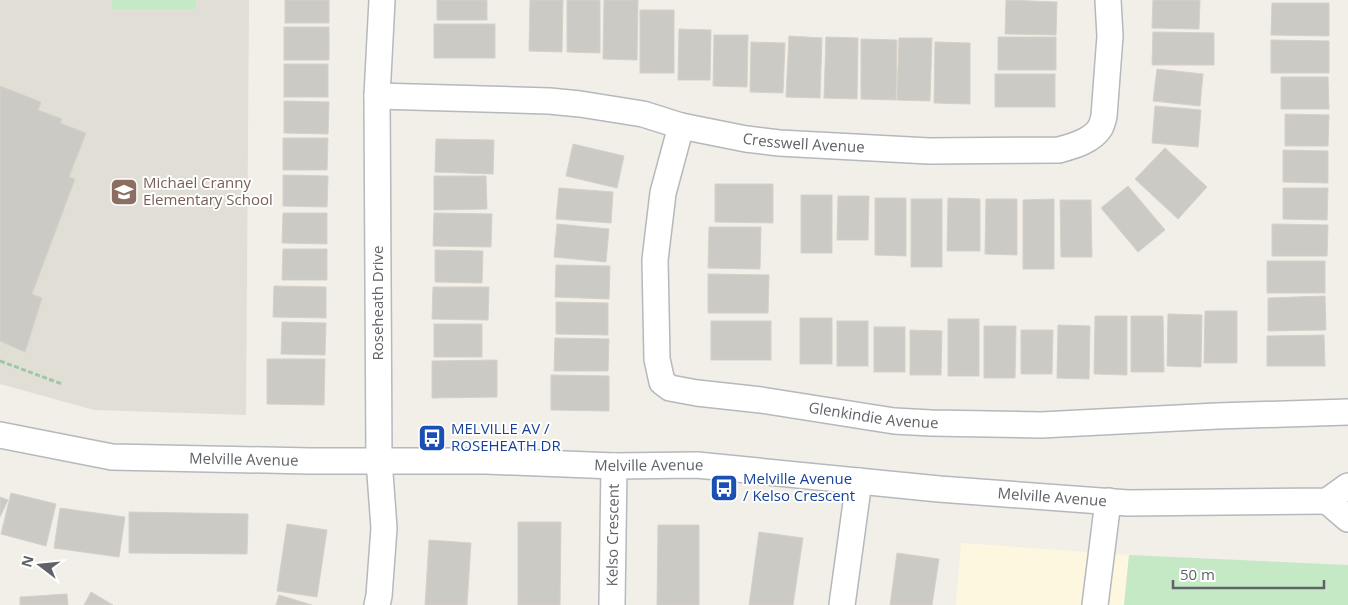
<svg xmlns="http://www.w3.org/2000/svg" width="1348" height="605" font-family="'Open Sans',sans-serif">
  <rect width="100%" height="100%" fill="#f1efe8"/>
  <polygon fill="#fef7e0" points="961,543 1129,555 1124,605 956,605"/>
  <polygon fill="#e1ded6" points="0,0 249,0 246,415 94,410 0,384"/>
  <g fill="#c5e8c5">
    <rect x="112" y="0" width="84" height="9"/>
    <polygon points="1129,555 1348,565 1348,605 1124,605"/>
  </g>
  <g fill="#cccac5" stroke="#d6d1c6">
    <rect x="285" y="0" width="44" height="23"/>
    <rect x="437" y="0" width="50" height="20"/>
    <polygon points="530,0 563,0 562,52 529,51"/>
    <polygon points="567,0 600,0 600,53 567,52"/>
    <polygon points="604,0 638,0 637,60 603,59"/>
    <polygon points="1006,0 1057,2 1056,35 1005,34"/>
    <polygon points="1153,0 1200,0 1199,29 1152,28"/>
    <polygon points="1272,3 1329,3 1329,36 1271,35"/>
    <rect x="640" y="10" width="34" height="63"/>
    <rect x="434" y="24" width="61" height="34"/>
    <rect x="284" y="27" width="45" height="33"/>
    <polygon points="679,29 711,30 710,80 678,80"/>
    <polygon points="1153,32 1214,33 1214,65 1152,65"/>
    <polygon points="714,35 748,35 747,87 713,86"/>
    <polygon points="789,36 822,38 820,98 786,97"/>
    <polygon points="826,37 858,38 857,99 824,98"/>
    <rect x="998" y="37" width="58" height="33"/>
    <polygon points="899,38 932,38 930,101 897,100"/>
    <polygon points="861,39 897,40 896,100 861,99"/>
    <polygon points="1271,40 1329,41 1329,73 1271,73"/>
    <polygon points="751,42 785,43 783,93 750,92"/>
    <polygon points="935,42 970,43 970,104 934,103"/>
    <rect x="284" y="64" width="44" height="33"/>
    <polygon points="1157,69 1203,74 1200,106 1153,101"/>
    <rect x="995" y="74" width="60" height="33"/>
    <polygon points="1281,77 1328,77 1329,109 1281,109"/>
    <polygon points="0,86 41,102 38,110 62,119 60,123 86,133 69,177 75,179 32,294 42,298 25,352 0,341"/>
    <polygon points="284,101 329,102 328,134 284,133"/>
    <polygon points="1155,106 1201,110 1198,147 1152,143"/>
    <polygon points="1285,114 1329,115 1328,146 1285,146"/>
    <polygon points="283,138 328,138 327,170 283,170"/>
    <polygon points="436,139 494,140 493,174 435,172"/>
    <polygon points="573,144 624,156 617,188 566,176"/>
    <polygon points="1165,148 1207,187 1178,219 1135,179"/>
    <polygon points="1283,150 1328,151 1328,183 1283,182"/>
    <polygon points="283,175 328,176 327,207 283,206"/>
    <polygon points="434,176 486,176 487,209 434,210"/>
    <polygon points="715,184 773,184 773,223 715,222"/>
    <polygon points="1128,186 1165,230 1138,252 1101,208"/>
    <polygon points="559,188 613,192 611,223 556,219"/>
    <polygon points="1283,188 1328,188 1327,220 1283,219"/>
    <rect x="801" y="195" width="31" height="58"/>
    <polygon points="838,196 869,196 868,240 837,240"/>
    <polygon points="875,198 906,198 906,256 875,255"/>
    <polygon points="948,198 980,199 980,251 947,251"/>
    <rect x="911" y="199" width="31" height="68"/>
    <polygon points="986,199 1017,199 1017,255 985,254"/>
    <polygon points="1054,199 1054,269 1023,269 1023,200"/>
    <polygon points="1060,200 1091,200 1092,257 1061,257"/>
    <polygon points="283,213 327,213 327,244 282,243"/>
    <polygon points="434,213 492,214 491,247 433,246"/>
    <polygon points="557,224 609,229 606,262 554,257"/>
    <polygon points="1272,224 1328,225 1327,256 1272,256"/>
    <polygon points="709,227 761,227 760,269 708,268"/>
    <polygon points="283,249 327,249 327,280 282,280"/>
    <polygon points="435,250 483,251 482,283 435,282"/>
    <rect x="1267" y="261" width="58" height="32"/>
    <polygon points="556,265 610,266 609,299 555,297"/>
    <polygon points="708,274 769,275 768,313 708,313"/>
    <polygon points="274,286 326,287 326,318 273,317"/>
    <polygon points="433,287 489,287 488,320 432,319"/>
    <polygon points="1325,296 1326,330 1268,331 1268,298"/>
    <polygon points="556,302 608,303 608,335 556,334"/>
    <polygon points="1205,311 1237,311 1237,363 1204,363"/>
    <polygon points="1168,314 1202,315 1201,367 1167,366"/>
    <polygon points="1095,316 1127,316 1127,375 1094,374"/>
    <polygon points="1131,316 1163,316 1164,372 1131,372"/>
    <rect x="800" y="318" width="32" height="46"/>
    <rect x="948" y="319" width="31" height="57"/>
    <rect x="711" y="321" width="60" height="39"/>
    <rect x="837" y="321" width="31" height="45"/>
    <polygon points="282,322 326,323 325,355 281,354"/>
    <rect x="434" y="324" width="48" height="33"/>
    <polygon points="1058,325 1090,326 1089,379 1057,378"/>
    <polygon points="984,326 1016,326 1015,378 984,378"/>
    <rect x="874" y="327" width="31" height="45"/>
    <polygon points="910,330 942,331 941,375 910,375"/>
    <polygon points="1021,330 1053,330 1052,374 1021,374"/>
    <polygon points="1324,335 1325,366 1267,366 1267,336"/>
    <polygon points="555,338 609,339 608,371 554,371"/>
    <polygon points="267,359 325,359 324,405 267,404"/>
    <polygon points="497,360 497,397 432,398 432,361"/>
    <polygon points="551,375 609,376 609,411 551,410"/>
    <polygon points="11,493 56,504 46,546 1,534"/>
    <polygon points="0,497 8,500 0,517"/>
    <polygon points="60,508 125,517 119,557 54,548"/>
    <polygon points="129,512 248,514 247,554 129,553"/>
    <polygon points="518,522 561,522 560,605 518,605"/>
    <polygon points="287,524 327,530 317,597 277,591"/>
    <polygon points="658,525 699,525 699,605 657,605"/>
    <polygon points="759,532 803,538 793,605 749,605"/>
    <polygon points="429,540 471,543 467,605 425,605"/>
    <polygon points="897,553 939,559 932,605 890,605"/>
    <polygon points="91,592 113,605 84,605"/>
    <polygon points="67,594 68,605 20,605 20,597"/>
    <polygon points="279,595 312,605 276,605"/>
  </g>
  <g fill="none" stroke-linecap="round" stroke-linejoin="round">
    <g stroke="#b5b8bc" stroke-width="28">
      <g id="minor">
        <path id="s1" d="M377,96l172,5 31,3 63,10 38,12 65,13 33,4 150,8 130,-1c14,-4 33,-9 41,-22 2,-3 3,-8 4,-12l6,-80 -2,-36"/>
        <path id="s2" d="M681,126l-18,67 -8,67 2,99 5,23 8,6 27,5 64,7 133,21 37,2 110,2 176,-9 131,-4"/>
        <path id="s3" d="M0,435l112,22 198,4h176l128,5 83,-1 242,24 189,14 199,-2 21,-15"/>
        <polyline points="1327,501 1348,519"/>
        <polyline points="377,605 379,596 384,528 379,460 377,96 382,0"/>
        <path id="s4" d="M612,605l2,-139"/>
        <polyline points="842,605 859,481"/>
        <polyline points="1095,605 1108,501"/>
      </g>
    </g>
    <polyline stroke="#9cc7a9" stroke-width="3" stroke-dasharray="5 2.5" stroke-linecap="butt" points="0,361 62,384"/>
    <use href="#minor" stroke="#fff" stroke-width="25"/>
  </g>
  <defs>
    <g id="school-square" transform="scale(1.4375)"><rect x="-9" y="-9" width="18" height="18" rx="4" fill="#8d6e63" stroke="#fff"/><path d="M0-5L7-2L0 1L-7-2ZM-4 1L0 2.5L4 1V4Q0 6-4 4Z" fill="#fff"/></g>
    <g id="bus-square" transform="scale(1.4375)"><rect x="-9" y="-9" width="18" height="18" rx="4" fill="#1a4fb4" stroke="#fff"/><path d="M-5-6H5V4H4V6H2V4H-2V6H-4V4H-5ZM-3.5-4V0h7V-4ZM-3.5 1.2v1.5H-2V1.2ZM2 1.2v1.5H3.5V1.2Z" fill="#fff"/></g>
  </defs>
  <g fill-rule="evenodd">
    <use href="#school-square" x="124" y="192"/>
    <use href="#bus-square" x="432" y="438"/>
    <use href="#bus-square" x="724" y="488"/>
  </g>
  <g text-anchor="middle" stroke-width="4" stroke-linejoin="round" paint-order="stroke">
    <g font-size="15" fill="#5f6368" stroke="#fff">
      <text dy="5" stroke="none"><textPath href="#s1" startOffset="431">Cresswell Avenue</textPath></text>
      <text transform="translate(378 303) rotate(-90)" y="5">Roseheath Drive</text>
      <text dy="5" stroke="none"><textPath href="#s2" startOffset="475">Glenkindie Avenue</textPath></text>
      <text dy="5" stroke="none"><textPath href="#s3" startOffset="246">Melville Avenue</textPath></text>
      <text dy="5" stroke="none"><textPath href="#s3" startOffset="651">Melville Avenue</textPath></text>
      <text dy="5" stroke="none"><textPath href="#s3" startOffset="1056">Melville Avenue</textPath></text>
      <text dy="5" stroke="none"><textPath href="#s4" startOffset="70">Kelso Crescent</textPath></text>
    </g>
    <g font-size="15" fill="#785e54" stroke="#fff" text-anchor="start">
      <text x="143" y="188">Michael Cranny<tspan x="143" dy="17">Elementary School</tspan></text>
    </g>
    <g font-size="15" fill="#164399" stroke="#fff" text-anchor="start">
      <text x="451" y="434">MELVILLE AV /<tspan x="451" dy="17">ROSEHEATH DR</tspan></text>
      <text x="743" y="484">Melville Avenue<tspan x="743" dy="17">/ Kelso Crescent</tspan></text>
    </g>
  </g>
  <g transform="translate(40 565) rotate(286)" stroke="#ffffff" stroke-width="4" paint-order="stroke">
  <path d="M0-4L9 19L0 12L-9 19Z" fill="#5f6368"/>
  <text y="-8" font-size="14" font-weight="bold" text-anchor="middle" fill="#5f6368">N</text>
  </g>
  <path d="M1173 580v8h151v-8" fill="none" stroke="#5f6368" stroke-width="2.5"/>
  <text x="1180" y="580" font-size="15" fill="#5f6368" stroke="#ffffff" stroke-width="4" paint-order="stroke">50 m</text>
</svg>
